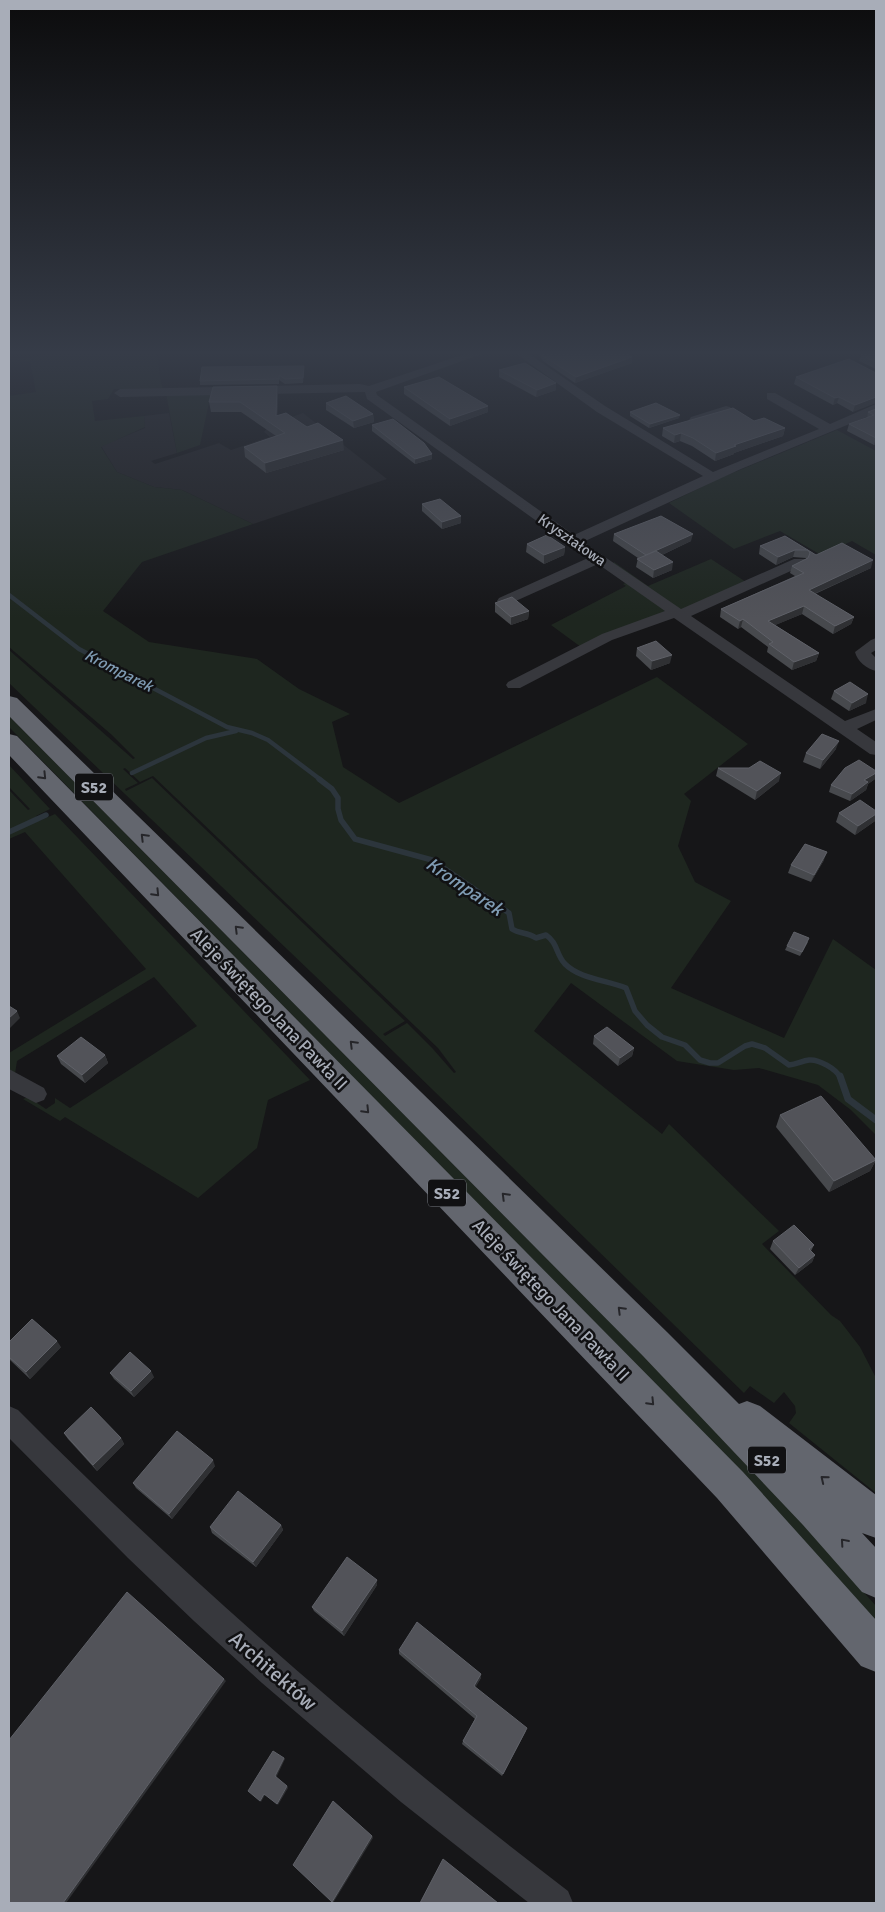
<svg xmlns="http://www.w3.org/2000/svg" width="885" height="1912" font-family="Signika,sans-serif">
  <rect width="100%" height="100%" fill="#161618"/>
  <polygon fill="#222225" points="169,413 177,453 151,461 155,464 219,443 231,450 263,439 270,437 264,432 270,425 303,413 387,479 253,524 182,490 154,487 117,472 101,446 145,428 144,416"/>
  <g fill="#1e261f" fill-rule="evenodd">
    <path d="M54,352l103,1c3,13 1,23 6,36l-34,3 -6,-3h-9l-6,10 -16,2 3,20 49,-5 1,11 -44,20 16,25 37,15 28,3 71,34 -111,38 -39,49 46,31 108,17 42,30 51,25 -18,8 11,45 56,36 258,-126 91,67 -64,50 7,7 -13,45 17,36 36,19 -60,87 113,50 49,-99 43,31v165l-25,-25 -33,-25 -59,-17 -25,2 -57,-9 -106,-78 -37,48 128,103 7,-10 110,107 -17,13 69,71 9,6 20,26 16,31v115l-87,-70 7,-10 -1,-7 -11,-14 -10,11 -24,-17 -6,7 -386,-376 -349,-334v-33l124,109 2,-1 -23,-23 -103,-88v-251l27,-4 -6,-31 -21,-2 22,-1zM125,768l15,14 13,-6 285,272 18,24 -2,1 -21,-24 -26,-26 -22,13 -2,-2 22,-13 -253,-243 -26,13 -1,-2 13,-6 -15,-14z"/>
    <polygon points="166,393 211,393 200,445 177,453"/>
    <polygon points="837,430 876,451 876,555 852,541 821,555 780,531 734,549 669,503 718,479"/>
    <polygon points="711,559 746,582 681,610 613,564 614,562 648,586"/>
    <polygon points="626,583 667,611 581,647 551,625 626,586 623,584"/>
    <polygon points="9,716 693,1406 781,1499 876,1606 876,1624 808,1547 646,1375 9,727"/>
    <polygon points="9,765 50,809 36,816 39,821 55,814 310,1080 268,1100 257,1148 198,1198 65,1117 60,1121 23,1099 28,1097 46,1109 55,1103 55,1098 70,1108 197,1026 154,977 17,1061 15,1074 9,1070 9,1053 146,969 25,832 9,839 9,790 28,810 30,809 9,787"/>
  </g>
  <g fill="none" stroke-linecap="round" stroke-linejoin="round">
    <g stroke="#2c353c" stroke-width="4.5">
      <polyline points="9,595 79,649 227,727 252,733 268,740 321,780"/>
      <polyline points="132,773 206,738 236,731"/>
    </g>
    <g stroke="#2c353c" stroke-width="5.5">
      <path d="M319,779l13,10 6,9v11l3,11 14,19 77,21 77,53 3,16c8,5 15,3 24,9l10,-3c12,8 10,20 19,29 15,15 42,16 61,24l9,23 12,14 15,12 23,8 15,15 10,3h8l27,-17 7,-2 13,4 24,17c8,-1 13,-4 20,-5 10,-1 27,9 31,17"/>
      <polyline points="9,832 46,815"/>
    </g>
    <polyline stroke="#2c353c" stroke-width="7" points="840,1076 848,1099 876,1120"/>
    <g fill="#37383d" fill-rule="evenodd">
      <polygon points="471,352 487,352 376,392 377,395 574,535 703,476 597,412 514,352 526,352 605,406 713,472 819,429 767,399 767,393 775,393 830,424 876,404 876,413 741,469 583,542 681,609 794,559 804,559 806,562 804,565 691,616 845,721 876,709 876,720 857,729 876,742 876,755 870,754 674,618 612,640 520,688 508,688 506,685 508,682 602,634 665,611 598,564 509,604 499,604 497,601 499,598 588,558 367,399 365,392 120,397 114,393 120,389 360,384 369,386"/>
      <polygon points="726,406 730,407 732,410 730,413 695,424 689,420 691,417"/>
      <path d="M876,638v12l-5,3 5,5v13c-9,-2 -19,-10 -21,-19l16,-12z"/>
      <polygon points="9,1069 44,1088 47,1094 44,1100 36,1103 9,1089"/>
      <path d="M9,1406l9,4c173,174 355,332 550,481l5,12h-44l-128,-101 -139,-119 -68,-62 -66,-63 -119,-120z"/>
    </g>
    <g fill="#63666e" fill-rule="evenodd">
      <polygon points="9,696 17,698 667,1332 739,1404 747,1401 760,1406 876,1495 876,1538 862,1533 876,1548 876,1598 862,1592 803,1525 643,1356 9,716"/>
      <polygon points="9,734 17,736 743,1472 876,1620 876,1672 861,1666 717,1498 9,755"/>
    </g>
  </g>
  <g fill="#47494d">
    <polygon points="538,352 565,352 566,353 632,363 575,383 543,361"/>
    <polygon points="876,352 876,369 859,361 861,355"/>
    <polygon points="499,370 556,390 536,397 499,377"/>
    <polygon points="304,371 303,383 285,384 279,380 279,384 200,385 200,381"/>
    <polygon points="876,373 853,412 837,403 833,405 794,384 796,377"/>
    <polygon points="277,386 278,396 277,416 307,427 344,450 266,473 245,457 244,447 276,436 241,412 211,412 209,402"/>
    <polygon points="404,387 488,412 450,426 404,394"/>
    <polygon points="326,403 373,414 374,422 354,428 326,410"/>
    <polygon points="876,409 876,444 874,445 847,431 849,424 867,418 868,412"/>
    <polygon points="630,412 679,418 649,428 630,416"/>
    <polygon points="754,421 785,428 783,436 734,453 734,454 715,461 692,446 680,441 674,443 662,436 663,428"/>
    <polygon points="372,425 432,459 415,464 372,431"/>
    <polygon points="422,504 461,516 461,523 442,529 422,511"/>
    <polygon points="614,534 691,541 662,555 672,570 653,578 636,567 638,558 613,541"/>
    <polygon points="785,536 816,555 871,568 815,594 854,617 851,624 833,634 802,614 775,625 819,653 816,661 792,670 767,652 768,647 741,627 738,629 720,617 721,609 795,576 790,573 792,566 806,559 806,558 793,557 776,565 759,554 760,546"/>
    <polygon points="527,544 565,547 564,555 544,564 526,552"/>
    <polygon points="495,603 529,611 528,619 511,625 495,612"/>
    <polygon points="637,648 670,663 651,670 636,656"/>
    <polygon points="834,691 866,703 849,711 831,699"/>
    <polygon points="836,749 820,769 803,762 806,753"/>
    <polygon points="718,768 779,781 755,800 716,776"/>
    <polygon points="876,771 876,776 875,779 868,784 866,790 850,801 829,792 831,785"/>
    <polygon points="839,813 875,821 855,835 836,822"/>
    <polygon points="824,860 811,882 788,873 791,865"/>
    <polygon points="808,942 800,956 785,950 787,946"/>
    <polygon points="594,1036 634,1048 632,1056 618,1066 593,1044"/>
    <polygon points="105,1055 108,1063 85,1083 61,1064 57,1056"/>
    <polygon points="780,1115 876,1160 870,1171 829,1192 776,1127"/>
    <polygon points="773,1241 814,1245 811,1251 815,1255 812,1262 795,1275 770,1249"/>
    <polygon points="9,1342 61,1347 30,1379 9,1359"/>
    <polygon points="110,1373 154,1377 134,1397 114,1379"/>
    <polygon points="64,1433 121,1438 124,1444 97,1471 68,1439"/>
    <polygon points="215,1466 172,1519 136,1488 133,1483"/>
    <polygon points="281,1525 283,1530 256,1567 212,1533 210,1527"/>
    <polygon points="377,1580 377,1585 344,1636 314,1611 312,1607"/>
    <polygon points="399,1650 481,1674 481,1678 475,1687 526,1731 502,1776 462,1744 463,1741 475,1719 399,1654"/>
  </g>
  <g fill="#2f3033">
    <polygon points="632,357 632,363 575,383 576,377"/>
    <polygon points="556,383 556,390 536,397 537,390"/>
    <polygon points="277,386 278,396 277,426 276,416"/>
    <polygon points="839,397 837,403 833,405 835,398"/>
    <polygon points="876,397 876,403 853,412 855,405"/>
    <polygon points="488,406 488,412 450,426 450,419"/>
    <polygon points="373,414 374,422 354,428 353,421"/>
    <polygon points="680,415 679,418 649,428 650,424"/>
    <polygon points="785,428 783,436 734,453 734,454 715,461 716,453 734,445"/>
    <polygon points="681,433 680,441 674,443 675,435"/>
    <polygon points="876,438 876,444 874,445"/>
    <polygon points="343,440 344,450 266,473 265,463"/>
    <polygon points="432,454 432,459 415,464 415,459"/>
    <polygon points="461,516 461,523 442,529 442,522"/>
    <polygon points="693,534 691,541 645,563 646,555"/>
    <polygon points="565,547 564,555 544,564 544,555"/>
    <polygon points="795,550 793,557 776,565 778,557"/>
    <polygon points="873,560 871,568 807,597 809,590"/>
    <polygon points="673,562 672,570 653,578 654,570"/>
    <polygon points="804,606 802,614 766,629 768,621"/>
    <polygon points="529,611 528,619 511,625 511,617"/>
    <polygon points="854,617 851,624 833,634 835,626"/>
    <polygon points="743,619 741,627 738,629 740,621"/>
    <polygon points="819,653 816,661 792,670 794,662"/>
    <polygon points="672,655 670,663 651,670 652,661"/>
    <polygon points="868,694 866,703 849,711 852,703"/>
    <polygon points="839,741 836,749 820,769 823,760"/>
    <polygon points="781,773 779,781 755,800 757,791"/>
    <polygon points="876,773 875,779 868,784 866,790 850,801 852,794 864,780"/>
    <polygon points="876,814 875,821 855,835 858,826"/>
    <polygon points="827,852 824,860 811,882 814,875"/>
    <polygon points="17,1011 20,1018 9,1029 9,1018"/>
    <polygon points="634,1048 632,1056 618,1066 620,1058"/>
    <polygon points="105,1055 108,1063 85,1083 82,1075"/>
    <polygon points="876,1160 870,1171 829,1192 834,1181"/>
    <polygon points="815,1255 812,1262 795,1275 799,1268"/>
    <polygon points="57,1341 61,1347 30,1379 26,1372"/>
    <polygon points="151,1371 154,1377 134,1397 131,1391"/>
    <polygon points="121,1438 124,1444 97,1471 93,1465"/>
    <polygon points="213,1460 215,1466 172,1519 169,1514"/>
    <polygon points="281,1525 283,1530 256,1567 253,1562"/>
    <polygon points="377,1580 377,1585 344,1636 342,1631"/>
    <polygon points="481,1674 481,1678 474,1690 474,1686"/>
    <polygon points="224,1679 226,1681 66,1903 63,1903"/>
    <polygon points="284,1758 285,1759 276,1778 275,1776"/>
    <polygon points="287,1786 288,1788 278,1805 277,1804"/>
    <polygon points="264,1794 265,1795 261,1802 260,1801"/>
    <polygon points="372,1836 373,1838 333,1903 332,1902"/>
  </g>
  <g fill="#525359" stroke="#5f6168">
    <polygon points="541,352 565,352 566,353 573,352 625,352 632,357 576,377 543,356"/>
    <polygon points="870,352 876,352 876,362 861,355"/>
    <polygon points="849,359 876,373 876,397 855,405 839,397 835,398 796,377"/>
    <polygon points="525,363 556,383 537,390 499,370"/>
    <polygon points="304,366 303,378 285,379 279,375 279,379 200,381 202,367"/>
    <polygon points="439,377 488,406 450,419 404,387"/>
    <polygon points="277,386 276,416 286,413 307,427 318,423 343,440 265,463 244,447 285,433 240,402 209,402 213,387"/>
    <polygon points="346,396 373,414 353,421 326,403"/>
    <polygon points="656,403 680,415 650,424 630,412"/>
    <polygon points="733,408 754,421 764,418 785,428 734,445 736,446 716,453 693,438 681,433 675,435 663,428"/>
    <polygon points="876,409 876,438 849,424 874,415 868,412"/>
    <polygon points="393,419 424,443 432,454 415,459 372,425"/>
    <polygon points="440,499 461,516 442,522 422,504"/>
    <polygon points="661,516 693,534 646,555 614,534"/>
    <polygon points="547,535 565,547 544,555 527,544"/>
    <polygon points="785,536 816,555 842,543 873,560 809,590 854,617 835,626 804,606 768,621 819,653 794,662 769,644 773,642 743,619 740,621 721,609 804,573 792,566 808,558 810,553 808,550 795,550 778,557 760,546"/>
    <polygon points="656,551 673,562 654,570 637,559"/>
    <polygon points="512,597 529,611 511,617 495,603"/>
    <polygon points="656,641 672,655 652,661 637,648"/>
    <polygon points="850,682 868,694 852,703 834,691"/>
    <polygon points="822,734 839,741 823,760 806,753"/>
    <polygon points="859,760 876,771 876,773 864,780 868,782 852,794 831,785 845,768"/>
    <polygon points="760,761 781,773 757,791 718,768 749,768"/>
    <polygon points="860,800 876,811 876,814 858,826 839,813"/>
    <polygon points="805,844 827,852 814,875 791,865"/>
    <polygon points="794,932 809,938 802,952 787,946"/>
    <polygon points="9,1006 17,1011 9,1018"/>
    <polygon points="607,1027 634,1048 620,1058 594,1036"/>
    <polygon points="81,1037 105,1055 82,1075 57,1056"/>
    <polygon points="821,1096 876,1160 834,1181 780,1115"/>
    <polygon points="794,1225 814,1245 809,1249 815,1255 799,1268 773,1241"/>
    <polygon points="32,1319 57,1341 26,1372 9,1357 9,1342"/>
    <polygon points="130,1352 151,1371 131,1391 110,1373"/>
    <polygon points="91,1407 121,1438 93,1465 64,1433"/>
    <polygon points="177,1431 213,1460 169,1514 133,1483"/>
    <polygon points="238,1491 281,1525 253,1562 210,1527"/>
    <polygon points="347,1557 377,1580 342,1631 312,1607"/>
    <polygon points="127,1592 224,1679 63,1903 9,1903 9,1740"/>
    <polygon points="417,1622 481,1674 474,1686 527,1728 503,1774 463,1741 477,1716 399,1650"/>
    <polygon points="273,1751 284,1758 275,1776 287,1786 277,1804 264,1794 260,1801 248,1791"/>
    <polygon points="333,1801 372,1836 332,1902 293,1865"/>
    <polygon points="443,1859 498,1903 420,1903"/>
  </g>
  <defs><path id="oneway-chevron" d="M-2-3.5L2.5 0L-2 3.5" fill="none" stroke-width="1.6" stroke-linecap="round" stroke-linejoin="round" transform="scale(1.25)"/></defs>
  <g stroke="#26262a">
    <use href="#oneway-chevron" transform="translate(43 776) rotate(46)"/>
    <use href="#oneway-chevron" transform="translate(144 837) rotate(-135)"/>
    <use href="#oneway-chevron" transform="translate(156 893) rotate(46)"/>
    <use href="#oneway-chevron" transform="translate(238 929) rotate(-135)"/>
    <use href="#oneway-chevron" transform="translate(353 1044) rotate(-135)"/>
    <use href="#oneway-chevron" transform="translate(366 1110) rotate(46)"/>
    <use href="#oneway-chevron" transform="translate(505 1196) rotate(-135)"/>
    <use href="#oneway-chevron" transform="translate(621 1310) rotate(-135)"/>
    <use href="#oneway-chevron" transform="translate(651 1402) rotate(46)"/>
    <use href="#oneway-chevron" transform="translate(824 1479) rotate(-141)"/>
    <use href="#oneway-chevron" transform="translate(844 1542) rotate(-131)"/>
  </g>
  <linearGradient id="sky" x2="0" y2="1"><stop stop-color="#0c0c0d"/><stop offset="0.57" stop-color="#363c48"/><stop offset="1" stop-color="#363c48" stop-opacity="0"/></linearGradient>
  <rect width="885" height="619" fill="url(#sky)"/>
  <g text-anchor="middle" stroke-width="5" stroke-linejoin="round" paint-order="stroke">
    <g font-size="15" fill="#a8adb8" stroke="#111113">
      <text transform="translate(572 540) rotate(35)" y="5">Kryształowa</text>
    </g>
    <g font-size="16" font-style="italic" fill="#7f9bb3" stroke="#111113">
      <text transform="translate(119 670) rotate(27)" y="6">Kromparek</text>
    </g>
    <g fill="#111113" stroke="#7b7e86" stroke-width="1">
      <rect x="75" y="773.5" width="38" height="27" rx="4"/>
      <rect x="428" y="1179.5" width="38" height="27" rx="4"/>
      <rect x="748" y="1446.5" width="38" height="27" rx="4"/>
    </g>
    <g font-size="16" font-weight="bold" fill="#a8adb8">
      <text x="94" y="793">S52</text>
      <text x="447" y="1199">S52</text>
      <text x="767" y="1466">S52</text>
    </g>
    <g font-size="18" fill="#a8adb8" stroke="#111113">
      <text transform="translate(269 1009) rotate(46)" y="6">Aleje świętego Jana Pawła II</text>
      <text transform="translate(551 1300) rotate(46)" y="6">Aleje świętego Jana Pawła II</text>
    </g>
    <g font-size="19" font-style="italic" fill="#7f9bb3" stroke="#111113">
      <text transform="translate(465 886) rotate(34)" y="7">Kromparek</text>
    </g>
    <g font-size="21" fill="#a8adb8" stroke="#111113">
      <text transform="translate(273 1671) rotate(41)" y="7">Architektów</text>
    </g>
  </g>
  <rect width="885" height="1912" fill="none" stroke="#a8adb8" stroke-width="20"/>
</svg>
